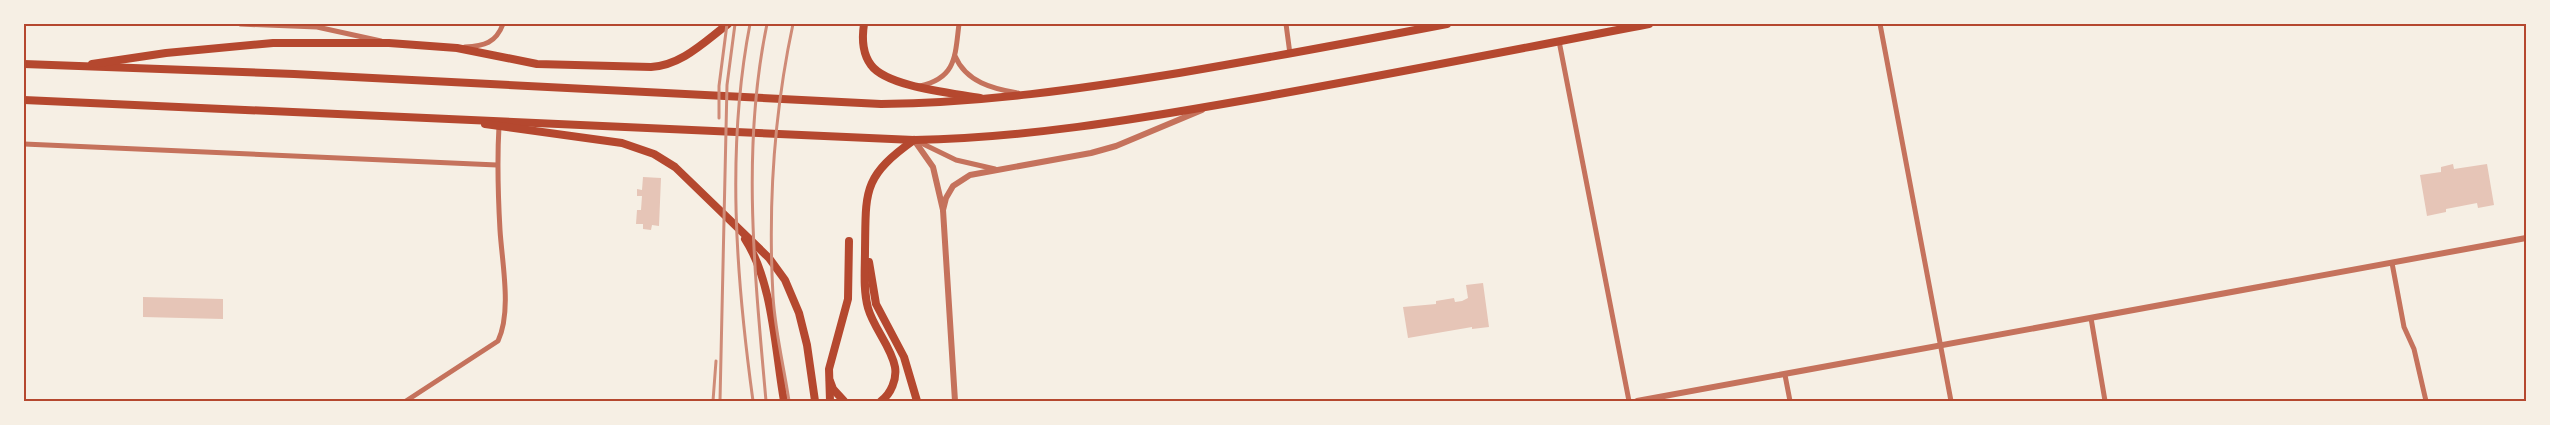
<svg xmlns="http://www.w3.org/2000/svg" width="2550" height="425" font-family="Spectral,serif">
  <rect width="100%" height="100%" fill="#f6efe4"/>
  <g fill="#e6c5b7">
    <polygon points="2453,164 2454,169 2487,164 2494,205 2478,208 2477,203 2446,209 2446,212 2427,216 2420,175 2441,172 2441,167"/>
    <polygon points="643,177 661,178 659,226 652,225 651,230 643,229 643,224 636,224 637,210 641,210 642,196 637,196 637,189 642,190"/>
    <polygon points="1483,283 1489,327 1472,329 1472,327 1408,338 1403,307 1436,304 1436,301 1454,298 1455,302 1462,301 1468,298 1466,285"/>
    <polygon points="143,297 223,299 223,319 143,317"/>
  </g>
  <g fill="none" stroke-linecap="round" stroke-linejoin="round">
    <g stroke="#c5725c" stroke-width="5">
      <polyline points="240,24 317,27 381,41"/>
      <polyline points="1286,24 1290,54"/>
      <polyline points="1880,24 1951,401"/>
      <polyline points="1559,41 1629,401"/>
      <path d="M465,47c19,-1 31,-4 38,-23"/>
      <path d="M955,56c11,26 38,33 63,37"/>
      <path d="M920,86c37,-8 35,-31 39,-62"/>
      <polyline points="917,141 956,160 995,169"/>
      <polyline points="24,144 497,165"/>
      <polyline points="2392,263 2404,327 2414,349 2426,401"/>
      <polyline points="2091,318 2105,401"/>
      <polyline points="1785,375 1790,401"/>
      <path d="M406,401l92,-60c14,-30 4,-78 2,-111 -2,-35 -3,-69 -1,-104"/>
    </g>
    <g stroke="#c5725c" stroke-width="6">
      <polyline points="914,140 933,167 943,210 955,401"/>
      <polyline points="943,210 946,198 953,186 970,175 1091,153 1116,146 1202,110"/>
      <polyline points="1637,401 2526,238"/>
    </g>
    <g stroke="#b5482f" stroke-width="8">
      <path d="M864,24c-2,13 -2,29 7,41 16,22 82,28 109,33"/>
      <path d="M24,64l270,10 587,30c101,-1 199,-15 298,-31 89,-15 179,-32 268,-49"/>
      <path d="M92,64l74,-11 107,-10h116l68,5 80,16 114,3c31,-2 53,-25 77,-43"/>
      <path d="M24,100l890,40c110,-2 218,-20 326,-39 137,-24 273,-51 409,-77"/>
      <polyline points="485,124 622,143 654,154 675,167 769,258 785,280 799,313 807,345 815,401"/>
      <path d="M745,239c28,43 30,112 39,162"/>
      <polyline points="869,262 876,304 904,357 917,401"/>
      <polyline points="830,381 833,389 844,401"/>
      <polyline points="830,401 829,369 848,299 849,241"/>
      <path d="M881,401c10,-7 16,-22 14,-34 -4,-21 -21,-38 -27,-59 -5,-18 -3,-39 -3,-58 1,-59 -3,-73 49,-110"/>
    </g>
    <g stroke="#cf8b77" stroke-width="3">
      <path d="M750,24c-24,124 -14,253 3,377"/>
      <polyline points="719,118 719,86 727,24"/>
      <polyline points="713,401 716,361"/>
      <polyline points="720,401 727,85 735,24"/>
      <path d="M766,401c-11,-125 -25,-252 1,-377"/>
      <path d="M789,401c-5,-34 -14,-70 -16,-105 -5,-91 1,-183 20,-272"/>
    </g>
  </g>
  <rect width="2550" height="425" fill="none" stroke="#f6efe4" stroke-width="50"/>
  <rect x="25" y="25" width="2500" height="375" fill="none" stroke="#b5482f" stroke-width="2"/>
</svg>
